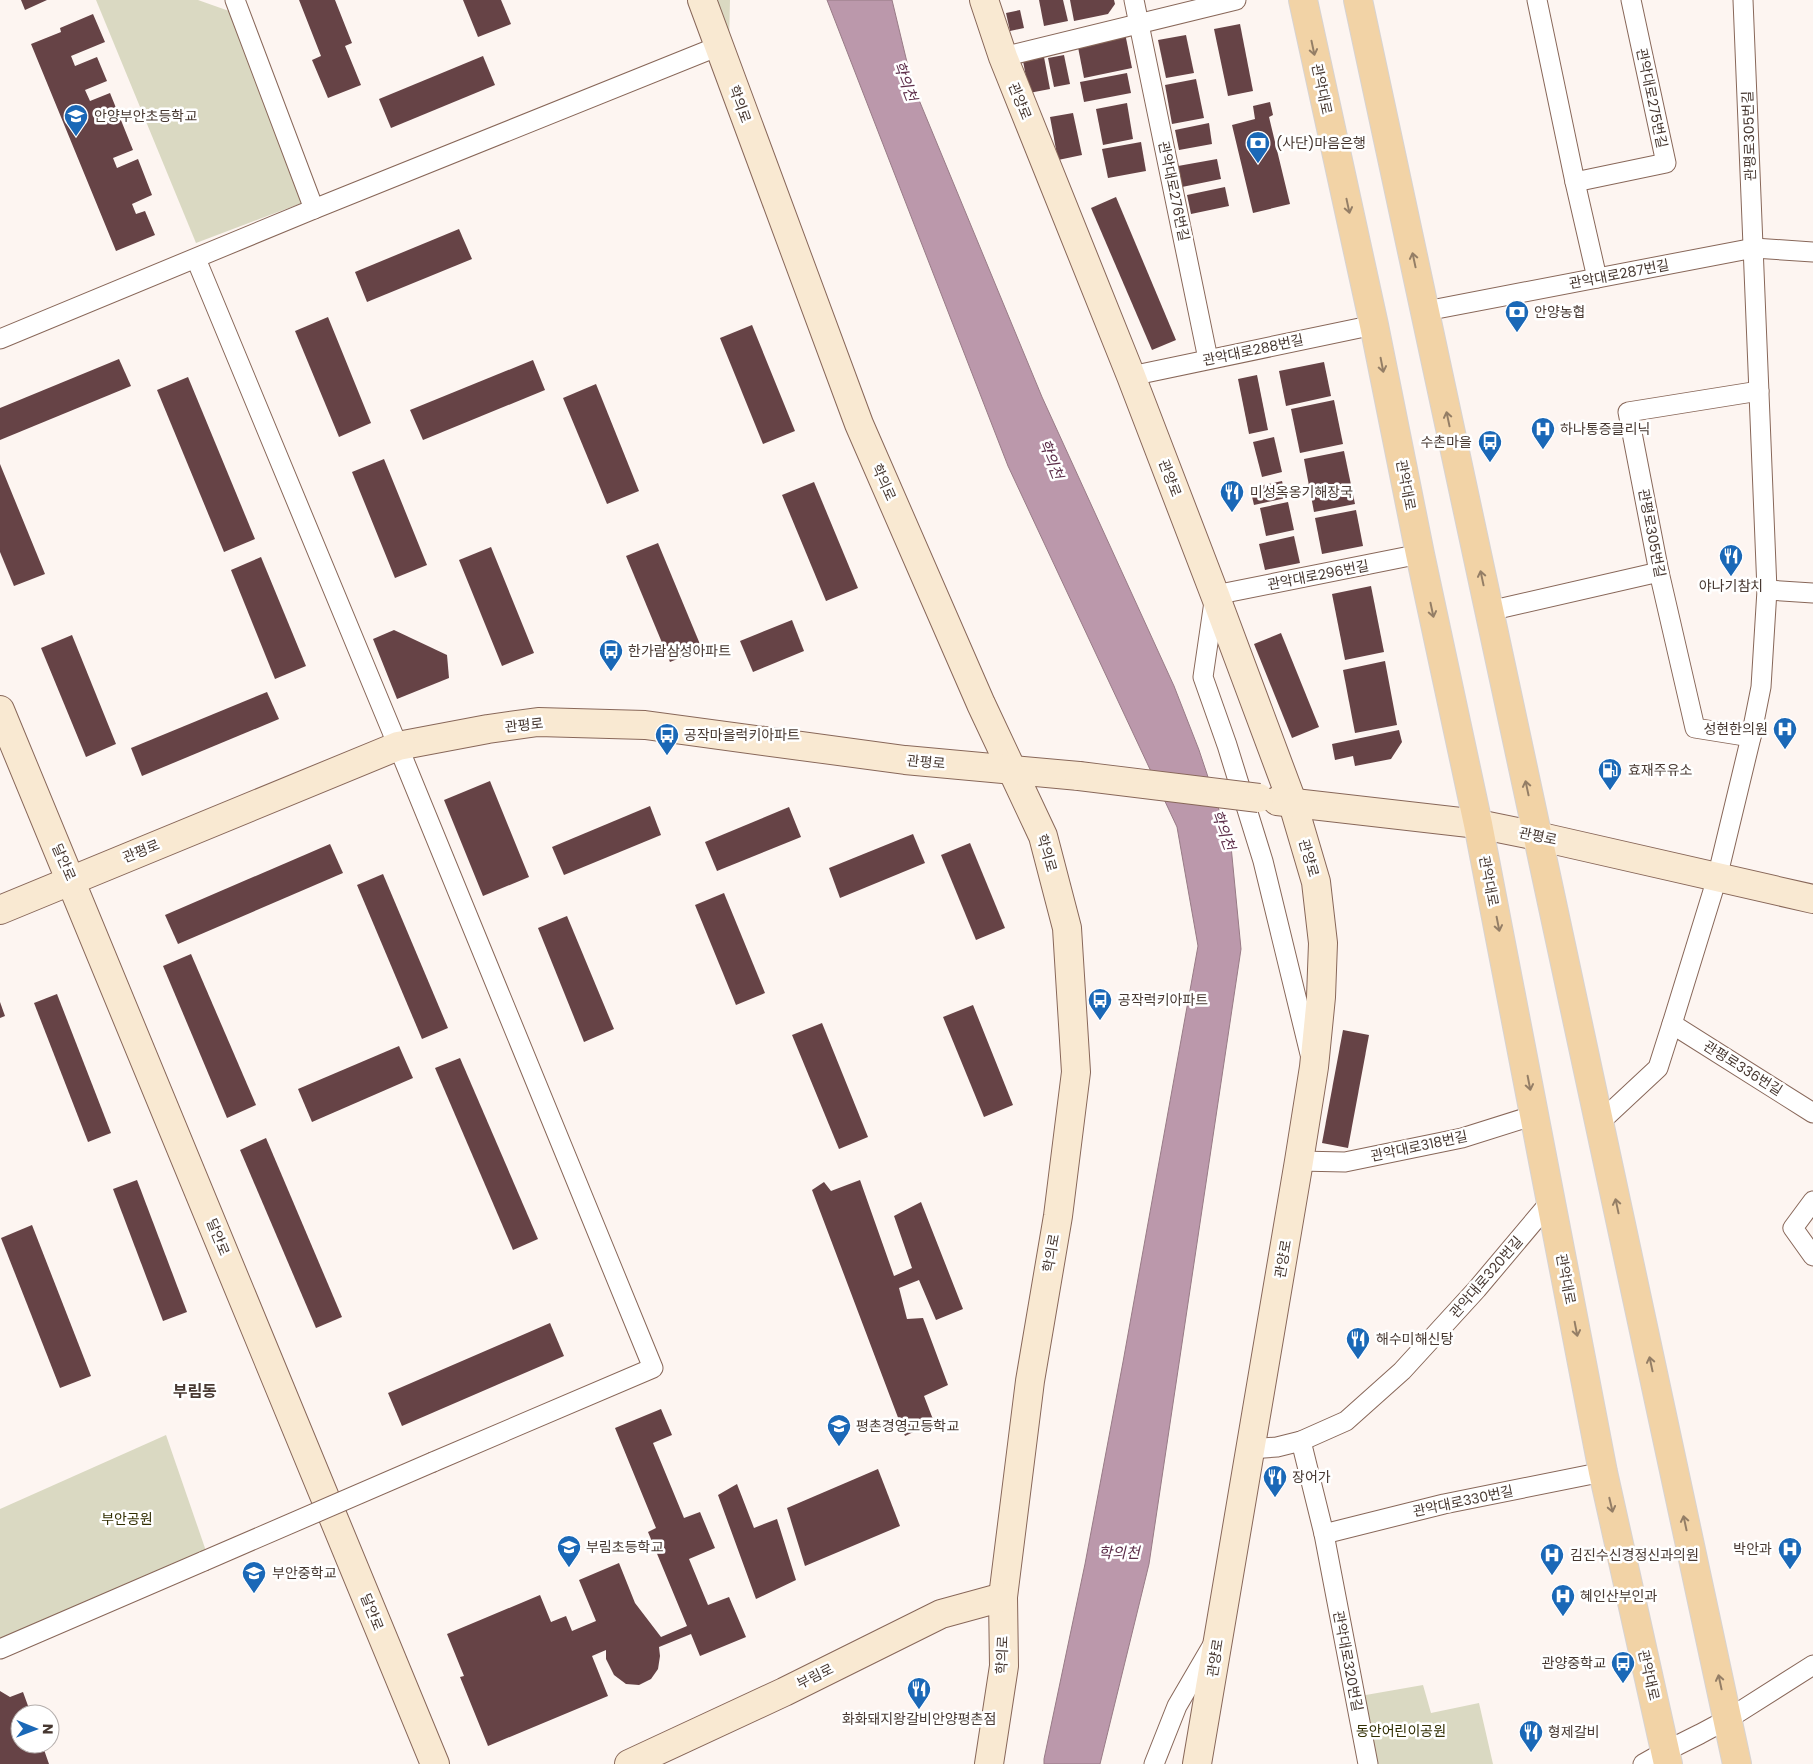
<svg xmlns="http://www.w3.org/2000/svg" width="1813" height="1764" font-family="Poppins,'Noto Sans KR',sans-serif">
  <rect width="100%" height="100%" fill="#fdf5f1"/>
  <g fill="#dad9c2">
    <polygon points="96,0 198,0 229,11 302,203 196,243"/>
    <polygon points="714,0 730,0 729,42"/>
    <polygon points="166,1435 206,1551 0,1640 0,1509"/>
    <polygon points="1423,1685 1431,1713 1479,1703 1493,1764 1372,1764 1360,1696"/>
  </g>
  <polygon fill="#bb98ab" stroke="#987b86" points="827,0 892,0 912,83 1042,397 1174,686 1199,750 1231,846 1241,949 1149,1564 1100,1764 1044,1764 1044,1759 1085,1564 1123,1362 1198,946 1177,827 1008,466"/>
  <g fill="#664346">
    <polygon points="21,0 47,0 25,10"/>
    <polygon points="299,0 335,0 352,43 345,46 361,85 328,98 312,60 321,56"/>
    <polygon points="463,0 501,0 511,24 478,37"/>
    <polygon points="1039,0 1063,0 1068,21 1044,26"/>
    <polygon points="1070,0 1114,0 1115,4 1108,14 1074,21"/>
    <polygon points="1020,10 1024,28 1010,31 1006,13"/>
    <polygon points="93,14 105,42 71,56 75,66 97,57 107,81 85,90 90,101 110,93 133,150 113,158 117,168 138,159 152,195 132,204 136,214 145,211 155,235 116,251 31,44 61,32 60,28"/>
    <polygon points="1240,24 1253,91 1228,96 1214,29"/>
    <polygon points="1125,33 1132,68 1084,78 1077,42"/>
    <polygon points="1186,35 1194,73 1166,78 1158,40"/>
    <polygon points="1064,55 1070,84 1054,87 1048,58"/>
    <polygon points="483,56 495,85 391,128 379,99"/>
    <polygon points="1044,57 1050,89 1029,93 1023,61"/>
    <polygon points="1127,73 1131,93 1084,102 1080,82"/>
    <polygon points="1196,79 1204,118 1172,124 1165,85"/>
    <polygon points="1270,102 1273,115 1269,117 1290,204 1253,213 1232,125 1255,119 1253,106"/>
    <polygon points="1127,103 1133,139 1103,145 1096,109"/>
    <polygon points="1073,113 1082,155 1058,160 1050,117"/>
    <polygon points="1209,123 1212,144 1179,150 1175,130"/>
    <polygon points="1141,142 1146,171 1108,178 1102,149"/>
    <polygon points="1217,159 1221,179 1182,187 1178,166"/>
    <polygon points="1225,187 1229,206 1191,214 1187,195"/>
    <polygon points="1116,197 1176,340 1152,350 1091,208"/>
    <polygon points="459,229 472,259 367,302 355,272"/>
    <polygon points="328,317 371,423 339,437 295,331"/>
    <polygon points="752,325 795,431 763,444 720,338"/>
    <polygon points="119,359 131,386 0,440 0,408"/>
    <polygon points="533,360 545,390 423,440 410,410"/>
    <polygon points="1324,362 1331,396 1286,406 1279,371"/>
    <polygon points="1257,375 1268,430 1249,434 1238,379"/>
    <polygon points="188,377 255,539 224,552 157,390"/>
    <polygon points="596,384 639,491 607,504 563,398"/>
    <polygon points="1334,400 1343,444 1300,453 1291,409"/>
    <polygon points="1274,437 1282,472 1262,477 1253,442"/>
    <polygon points="1344,451 1355,504 1314,512 1304,459"/>
    <polygon points="384,459 427,565 395,578 352,472"/>
    <polygon points="0,464 45,574 14,586 0,552"/>
    <polygon points="1282,481 1286,498 1254,505 1250,488"/>
    <polygon points="814,482 858,588 826,601 782,495"/>
    <polygon points="1288,502 1294,530 1266,536 1260,508"/>
    <polygon points="1356,510 1363,546 1322,554 1315,518"/>
    <polygon points="1294,536 1300,563 1265,570 1259,544"/>
    <polygon points="658,543 702,649 670,662 626,556"/>
    <polygon points="491,547 534,653 502,666 459,560"/>
    <polygon points="261,557 306,666 275,679 231,570"/>
    <polygon points="1371,586 1384,652 1345,660 1332,594"/>
    <polygon points="792,620 804,651 753,672 740,641"/>
    <polygon points="394,630 447,655 449,678 397,699 373,639"/>
    <polygon points="1281,633 1319,727 1292,738 1254,644"/>
    <polygon points="72,635 116,744 86,757 41,648"/>
    <polygon points="1385,661 1397,725 1355,733 1343,670"/>
    <polygon points="267,692 279,719 142,776 131,748"/>
    <polygon points="1399,730 1402,742 1391,759 1355,766 1353,756 1335,760 1332,744"/>
    <polygon points="490,781 529,877 483,896 444,800"/>
    <polygon points="650,806 661,835 564,875 552,847"/>
    <polygon points="789,807 801,837 717,871 705,842"/>
    <polygon points="913,834 925,863 840,898 829,868"/>
    <polygon points="970,843 1005,928 976,940 941,855"/>
    <polygon points="330,844 343,873 178,944 165,915"/>
    <polygon points="383,874 448,1028 422,1039 357,885"/>
    <polygon points="724,893 765,993 736,1005 695,905"/>
    <polygon points="567,916 614,1029 584,1042 538,928"/>
    <polygon points="191,954 256,1105 227,1118 163,966"/>
    <polygon points="57,994 111,1133 88,1142 34,1003"/>
    <polygon points="0,1002 5,1016 0,1018"/>
    <polygon points="973,1005 1013,1105 984,1117 943,1017"/>
    <polygon points="822,1023 868,1137 839,1149 792,1035"/>
    <polygon points="1343,1030 1369,1035 1348,1148 1322,1143"/>
    <polygon points="399,1046 413,1078 312,1122 298,1089"/>
    <polygon points="460,1058 538,1239 513,1250 435,1068"/>
    <polygon points="266,1138 342,1317 316,1328 240,1150"/>
    <polygon points="137,1180 187,1312 163,1321 113,1189"/>
    <polygon points="860,1180 894,1276 912,1268 894,1216 921,1202 963,1309 936,1320 919,1280 899,1288 907,1319 923,1318 948,1385 924,1396 934,1422 905,1436 812,1190 824,1182 831,1191"/>
    <polygon points="32,1225 91,1376 60,1388 1,1238"/>
    <polygon points="550,1323 564,1356 402,1426 388,1393"/>
    <polygon points="661,1409 672,1435 653,1443 684,1518 700,1512 715,1548 689,1559 708,1605 729,1597 746,1637 700,1656 691,1634 659,1647 660,1656 658,1669 651,1679 639,1685 626,1684 614,1675 606,1659 606,1650 592,1656 608,1696 488,1746 460,1677 464,1676 447,1634 540,1595 551,1622 566,1616 572,1631 596,1621 579,1580 619,1563 635,1603 661,1637 687,1626 648,1532 656,1528 615,1428"/>
    <polygon points="878,1469 900,1526 805,1566 787,1508"/>
    <polygon points="737,1484 754,1528 777,1519 796,1580 756,1599 718,1495"/>
    <polygon points="0,1691 10,1697 23,1692 31,1714 20,1714 20,1744 42,1744 49,1764 0,1764"/>
  </g>
  <g fill="none" stroke-linecap="round" stroke-linejoin="round">
    <g stroke="#886759" stroke-width="21">
      <g id="street">
        <polyline points="235,0 314,209"/>
        <polyline points="1134,0 1208,359"/>
        <polyline points="1537,0 1575,182 1597,278"/>
        <polyline points="1003,57 1236,0"/>
        <polyline points="1575,182 1666,163 1631,0"/>
        <polyline points="196,259 398,746 653,1368 433,1462"/>
        <polyline points="1426,311 1754,248 1813,252"/>
        <polyline points="0,339 314,209 719,46"/>
        <polyline points="1131,376 1374,325"/>
        <polyline points="1767,590 1813,593"/>
        <polyline points="1489,611 1659,572"/>
        <polyline points="1751,737 1695,728 1659,572 1628,412 1759,391"/>
        <polyline points="1672,1024 1813,1113"/>
        <polyline points="1310,1054 1263,861 1227,745 1203,677 1215,595 1420,554"/>
        <polyline points="1599,1123 1658,1068 1672,1024 1717,878 1751,737 1761,687 1767,590 1743,0"/>
        <polyline points="1299,1161 1345,1162 1462,1138 1535,1115"/>
        <polyline points="1813,1201 1793,1228 1813,1256"/>
        <polyline points="1301,1441 1324,1534 1368,1764"/>
        <polyline points="1250,1449 1277,1447 1301,1441 1346,1421 1402,1371 1477,1289 1551,1201"/>
        <polyline points="1324,1534 1444,1504 1603,1472"/>
        <polyline points="0,1649 204,1561"/>
        <polyline points="1154,1764 1177,1706 1212,1646"/>
        <polyline points="1643,1764 1666,1751 1700,1734 1728,1719 1813,1665"/>
      </g>
    </g>
    <g stroke="#886759" stroke-width="30">
      <g id="secondary">
        <polyline points="702,0 859,424 981,704 1043,836 1067,928 1076,1072 1058,1216 1030,1381 1003,1597 1004,1666 989,1764"/>
        <polyline points="984,0 1003,57 1131,376 1215,595 1293,804 1316,882 1323,943 1321,997 1314,1067 1299,1161 1197,1764"/>
        <polyline points="0,710 435,1764"/>
        <polyline points="1277,801 1478,824 1537,836 1813,899"/>
        <polyline points="0,910 398,746 488,729 538,722 645,725 905,760 1079,776"/>
        <polyline points="629,1764 784,1692 941,1614 1003,1597"/>
      </g>
    </g>
    <g stroke="#d7d3d2" stroke-width="30">
      <g id="primary">
        <polyline points="1303,0 1374,325 1420,554 1478,824 1603,1472 1668,1764"/>
        <polyline points="1358,0 1737,1764"/>
      </g>
    </g>
    <use href="#street" stroke="#fff" stroke-width="19"/>
    <use href="#secondary" stroke="#f9e9d2" stroke-width="28"/>
    <use href="#primary" stroke="#f2d3a6" stroke-width="28"/>
    <g stroke="#886759" stroke-width="21" stroke-linecap="butt">
      <polyline id="street-bridge" points="204,1561 433,1462"/>
    </g>
    <g stroke="#886759" stroke-width="30" stroke-linecap="butt">
      <polyline id="secondary-bridge" points="1079,776 1259,798"/>
    </g>
    <use href="#street-bridge" stroke="#fff" stroke-width="19"/>
    <use href="#secondary-bridge" stroke="#f9e9d2" stroke-width="28"/>
  </g>
  <defs><path id="oneway-shaft" d="M-6 0H5M1.5-3L5.5 0L1.5 3" fill="none" stroke-width="1.6" stroke-linecap="round" stroke-linejoin="round" transform="scale(1.25)"/></defs>
  <g stroke="#947e66">
    <use href="#oneway-shaft" transform="translate(1313 48) rotate(78)"/>
    <use href="#oneway-shaft" transform="translate(1348 206) rotate(78)"/>
    <use href="#oneway-shaft" transform="translate(1414 260) rotate(-102)"/>
    <use href="#oneway-shaft" transform="translate(1382 365) rotate(79)"/>
    <use href="#oneway-shaft" transform="translate(1448 419) rotate(-102)"/>
    <use href="#oneway-shaft" transform="translate(1482 578) rotate(-102)"/>
    <use href="#oneway-shaft" transform="translate(1432 610) rotate(78)"/>
    <use href="#oneway-shaft" transform="translate(1527 788) rotate(-102)"/>
    <use href="#oneway-shaft" transform="translate(1498 924) rotate(79)"/>
    <use href="#oneway-shaft" transform="translate(1529 1083) rotate(79)"/>
    <use href="#oneway-shaft" transform="translate(1617 1206) rotate(-102)"/>
    <use href="#oneway-shaft" transform="translate(1576 1329) rotate(79)"/>
    <use href="#oneway-shaft" transform="translate(1651 1364) rotate(-102)"/>
    <use href="#oneway-shaft" transform="translate(1611 1505) rotate(77)"/>
    <use href="#oneway-shaft" transform="translate(1685 1523) rotate(-102)"/>
    <use href="#oneway-shaft" transform="translate(1720 1682) rotate(-102)"/>
  </g>
  <defs>
    <g id="school-pin" transform="scale(1.25)"><path d="M0 17L-7.5 6A9.5 9.5 0 1 1 7.5 6Z" fill="#1a68b7" stroke="#fff"/><path d="M0-5L7-2L0 1L-7-2ZM-4 1L0 2.5L4 1V4Q0 6-4 4Z" fill="#fff"/></g>
    <g id="bank-pin" transform="scale(1.25)"><path d="M0 17L-7.5 6A9.5 9.5 0 1 1 7.5 6Z" fill="#1a68b7" stroke="#fff"/><path d="M-6-4H6V4H-6ZM0-2.3a2.3 2.3 0 1 0 0 4.6a2.3 2.3 0 1 0 0-4.6Z" fill="#fff"/></g>
    <g id="hospital-pin" transform="scale(1.25)"><path d="M0 17L-7.5 6A9.5 9.5 0 1 1 7.5 6Z" fill="#1a68b7" stroke="#fff"/><path d="M-5-5h3v3.5h4V-5h3V5h-3V1.5h-4V5h-3Z" fill="#fff"/></g>
    <g id="bus-pin" transform="scale(1.25)"><path d="M0 17L-7.5 6A9.5 9.5 0 1 1 7.5 6Z" fill="#1a68b7" stroke="#fff"/><path d="M-5-6H5V4H4V6H2V4H-2V6H-4V4H-5ZM-3.5-4V0h7V-4ZM-3.5 1.2v1.5H-2V1.2ZM2 1.2v1.5H3.5V1.2Z" fill="#fff"/></g>
    <g id="restaurant-pin" transform="scale(1.25)"><path d="M0 17L-7.5 6A9.5 9.5 0 1 1 7.5 6Z" fill="#1a68b7" stroke="#fff"/><path d="M-5-6h1v4h1v-4h1v4h1v-4h1v5L-1.5 .5V6h-2V.5L-5-1ZM5-6V6H3V1.5H1.5Q1.5-4 5-6Z" fill="#fff"/></g>
    <g id="fuel-pin" transform="scale(1.25)"><path d="M0 17L-7.5 6A9.5 9.5 0 1 1 7.5 6Z" fill="#1a68b7" stroke="#fff"/><path d="M-5.5-6h7V0h2V4h1.3V-2.5L3-4.5l.8-.8L6-3V5H2.5V1h-1V6h-7ZM-4.2-4.7v3.2H.2V-4.7Z" fill="#fff"/></g>
  </defs>
  <g fill-rule="evenodd">
    <use href="#school-pin" x="76" y="116"/>
    <use href="#bank-pin" x="1258" y="143"/>
    <use href="#bank-pin" x="1517" y="312"/>
    <use href="#hospital-pin" x="1543" y="429"/>
    <use href="#bus-pin" x="1490" y="442"/>
    <use href="#restaurant-pin" x="1232" y="492"/>
    <use href="#restaurant-pin" x="1731" y="556"/>
    <use href="#bus-pin" x="611" y="651"/>
    <use href="#hospital-pin" x="1785" y="729"/>
    <use href="#bus-pin" x="667" y="735"/>
    <use href="#fuel-pin" x="1610" y="770"/>
    <use href="#bus-pin" x="1100" y="1000"/>
    <use href="#restaurant-pin" x="1358" y="1339"/>
    <use href="#school-pin" x="839" y="1426"/>
    <use href="#restaurant-pin" x="1275" y="1477"/>
    <use href="#school-pin" x="569" y="1547"/>
    <use href="#hospital-pin" x="1790" y="1549"/>
    <use href="#hospital-pin" x="1552" y="1555"/>
    <use href="#school-pin" x="254" y="1573"/>
    <use href="#hospital-pin" x="1563" y="1596"/>
    <use href="#bus-pin" x="1623" y="1663"/>
    <use href="#restaurant-pin" x="919" y="1689"/>
    <use href="#restaurant-pin" x="1531" y="1732"/>
  </g>
  <g text-anchor="middle" stroke-width="5" stroke-linejoin="round" paint-order="stroke">
    <g font-size="14" fill="#473831" stroke="#fff">
      <text transform="translate(1322 89) rotate(78)" y="5">관악대로</text>
      <text transform="translate(1652 98) rotate(78)" y="5">관악대로275번길</text>
      <text transform="translate(1020 101) rotate(68)" y="5">관양로</text>
      <text transform="translate(740 104) rotate(70)" y="5">학의로</text>
      <text transform="translate(1749 136) rotate(-92)" y="5">관평로305번길</text>
      <text transform="translate(1174 191) rotate(78)" y="5">관악대로276번길</text>
      <text transform="translate(1619 274) rotate(-11)" y="5">관악대로287번길</text>
      <text transform="translate(1253 350) rotate(-12)" y="5">관악대로288번길</text>
      <text transform="translate(1170 478) rotate(69)" y="5">관양로</text>
      <text transform="translate(884 482) rotate(66)" y="5">학의로</text>
      <text transform="translate(1406 485) rotate(79)" y="5">관악대로</text>
      <text transform="translate(1652 533) rotate(79)" y="5">관평로305번길</text>
      <text transform="translate(1318 575) rotate(-11)" y="5">관악대로296번길</text>
      <text transform="translate(524 725) rotate(-6)" y="5">관평로</text>
      <text transform="translate(926 762) rotate(5)" y="5">관평로</text>
      <text transform="translate(1538 836) rotate(12)" y="5">관평로</text>
      <text transform="translate(141 851) rotate(-22)" y="5">관평로</text>
      <text transform="translate(1047 853) rotate(74)" y="5">학의로</text>
      <text transform="translate(1309 858) rotate(74)" y="5">관양로</text>
      <text transform="translate(64 862) rotate(67)" y="5">달안로</text>
      <text transform="translate(1489 881) rotate(79)" y="5">관악대로</text>
      <text transform="translate(1743 1068) rotate(32)" y="5">관평로336번길</text>
      <text transform="translate(1419 1146) rotate(-12)" y="5">관악대로318번길</text>
      <text transform="translate(218 1237) rotate(68)" y="5">달안로</text>
      <text transform="translate(1051 1253) rotate(-80)" y="5">학의로</text>
      <text transform="translate(1283 1259) rotate(-80)" y="5">관양로</text>
      <text transform="translate(1486 1277) rotate(-49)" y="5">관악대로320번길</text>
      <text transform="translate(1566 1279) rotate(79)" y="5">관악대로</text>
      <text transform="translate(1463 1501) rotate(-12)" y="5">관악대로330번길</text>
      <text transform="translate(372 1612) rotate(68)" y="5">달안로</text>
      <text transform="translate(1002 1655) rotate(-88)" y="5">학의로</text>
      <text transform="translate(1215 1658) rotate(-81)" y="5">관양로</text>
      <text transform="translate(1348 1661) rotate(79)" y="5">관악대로320번길</text>
      <text transform="translate(1649 1675) rotate(77)" y="5">관악대로</text>
      <text transform="translate(815 1676) rotate(-26)" y="5">부림로</text>
    </g>
    <g font-size="14" fill="#473831" stroke="#fff" text-anchor="start">
      <text x="94" y="121">안양부안초등학교</text>
      <text x="1276" y="148">(사단)마음은행</text>
      <text x="1534" y="317">안양농협</text>
      <text x="1560" y="434">하나통증클리닉</text>
      <text x="1472" y="447" text-anchor="end">수촌마을</text>
      <text x="1250" y="497">미성옥옹기해장국</text>
      <text x="1731" y="591" text-anchor="middle">야나기참치</text>
      <text x="628" y="656">한가람삼성아파트</text>
      <text x="1768" y="734" text-anchor="end">성현한의원</text>
      <text x="684" y="740">공작마을럭키아파트</text>
      <text x="1628" y="775">효재주유소</text>
      <text x="1118" y="1005">공작럭키아파트</text>
      <text x="1376" y="1344">해수미해신탕</text>
      <text x="856" y="1431">평촌경영고등학교</text>
      <text x="1292" y="1482">장어가</text>
      <text x="586" y="1552">부림초등학교</text>
      <text x="1772" y="1554" text-anchor="end">박안과</text>
      <text x="1570" y="1560">김진수신경정신과의원</text>
      <text x="272" y="1578">부안중학교</text>
      <text x="1580" y="1601">혜인산부인과</text>
      <text x="1606" y="1668" text-anchor="end">관양중학교</text>
      <text x="919" y="1724" text-anchor="middle">화화돼지왕갈비안양평촌점</text>
      <text x="1548" y="1737">형제갈비</text>
    </g>
    <g font-size="14" fill="#302d00" stroke="#fff">
      <text x="127" y="1524">부안공원</text>
      <text x="1401" y="1736">동안어린이공원</text>
    </g>
    <g font-size="15" font-style="italic" fill="#5c2d49" stroke="#fff">
      <text transform="translate(905 81) rotate(70)" y="5">학의천</text>
      <text transform="translate(1051 459) rotate(69)" y="5">학의천</text>
      <text transform="translate(1223 830) rotate(70)" y="5">학의천</text>
      <text x="1119" y="1558">학의천</text>
    </g>
    <g font-size="16" font-weight="bold" fill="#473831" stroke="#fff">
      <text x="195" y="1397">부림동</text>
    </g>
  </g>
  <g transform="translate(35 1729) rotate(91)"><circle r="24" fill="#ffffff" stroke="#b5afad"/>
  <path d="M0-4L9 19L0 12L-9 19Z" fill="#1a68b7"/>
  <text y="-8" font-size="14" font-weight="bold" text-anchor="middle" fill="#473831">N</text>
  </g>
</svg>
